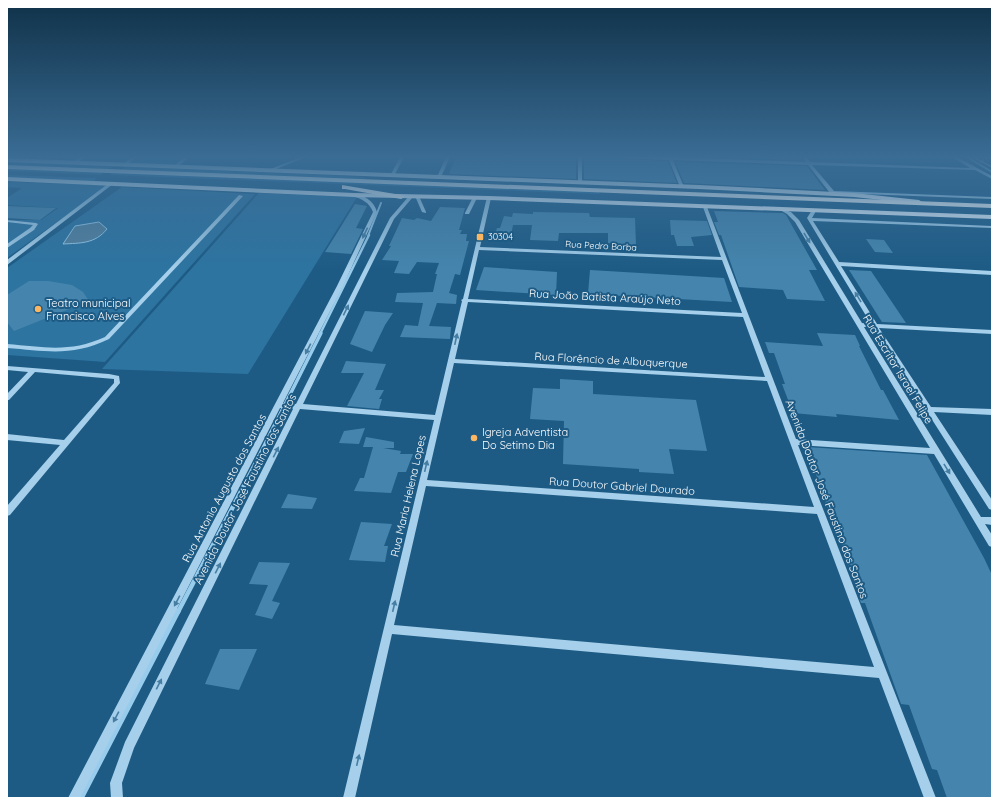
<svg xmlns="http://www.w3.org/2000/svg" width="999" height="805" font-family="Quicksand,sans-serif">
  <rect width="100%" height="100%" fill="#1d5b85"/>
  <g fill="#2d74a1">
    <polygon points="137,157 185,157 177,165 129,163"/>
    <polygon points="7,161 116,166 108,169 7,165"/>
    <polygon points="126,167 332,175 363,177 367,179 122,170"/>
    <polygon points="7,168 104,172 101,175 7,171"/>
    <polygon points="113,172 598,191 600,194 109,175"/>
    <polygon points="7,175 96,178 94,182 7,178"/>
    <polygon points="7,182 108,185 7,258 7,223 12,220 41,220 58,208 7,205 7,198 22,188 7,187"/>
    <polygon points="122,187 255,194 105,362 7,355 7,268"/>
    <polygon points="259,193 357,197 248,374 102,369"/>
  </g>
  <path fill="#54809d" stroke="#98ccec" d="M99,222l8,7c-12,15 -27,14 -44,15l12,-18z"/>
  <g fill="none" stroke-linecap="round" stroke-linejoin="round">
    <g stroke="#98ccec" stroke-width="2">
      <polyline points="967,157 992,172"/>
      <polyline points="988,157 992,159"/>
      <polyline points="368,236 381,203"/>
    </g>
    <polyline stroke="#98ccec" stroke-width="2.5" points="320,334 369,235"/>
    <polyline stroke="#98ccec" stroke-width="3.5" points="258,458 321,333"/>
    <polyline stroke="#98ccec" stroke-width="4.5" points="178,612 259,457"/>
    <polyline stroke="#98ccec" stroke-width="5.5" points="81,798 178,611"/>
  </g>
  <g fill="#4585ad">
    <polygon points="456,157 576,158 576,179 449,174"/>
    <polygon points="587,157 668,161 677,183 584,179 584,158"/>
    <polygon points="712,157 800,157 802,160"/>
    <polygon points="675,162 807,166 825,190 684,183"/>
    <polygon points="355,204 367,206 356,228 363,229 351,254 325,252"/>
    <polygon points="7,206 56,208 40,220 7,218"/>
    <polygon points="440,207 465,208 459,230 462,230 460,234 467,234 466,241 469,241 460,275 455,274 449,293 457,295 456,304 437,303 429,326 451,327 450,339 400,337 405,325 418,326 423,303 395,302 397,293 433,292 437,274 435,274 439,263 417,262 409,274 394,273 399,261 382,260 391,246 389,246 402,218 414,220 417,218 431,221"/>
    <polygon points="714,211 783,213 786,215 817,270 809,270 825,301 787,299 783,290 739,287 721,235 719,235 714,222 718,222"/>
    <polygon points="533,212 589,213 590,217 635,218 636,245 608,243 608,233 559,233 558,241 530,240 532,225 513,225 510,240 494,239 497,228 500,228 504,216 512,217 513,213 533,214"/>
    <polygon points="670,220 707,221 712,235 691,237 694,246 677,246 674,235 671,235"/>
    <polygon points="866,239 884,240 893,253 875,252"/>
    <polygon points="484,267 557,272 556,295 476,290"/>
    <polygon points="590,270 724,278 732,302 588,294"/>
    <polygon points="849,270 871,271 906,323 882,322"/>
    <polygon points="29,281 48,281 72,285 83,292 89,301 14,331 7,322 7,295"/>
    <polygon points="365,311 393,313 385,325 372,352 350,344"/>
    <polygon points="817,333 855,335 860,346 859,346 881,390 883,390 899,420 836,414 837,417 793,413 782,384 785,384 774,353 769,353 765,342 823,346"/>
    <polygon points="346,361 386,364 375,390 384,390 379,399 382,399 379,409 347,406 364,373 341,373"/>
    <polygon points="560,379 593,381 593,394 696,400 707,451 669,449 674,474 639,472 639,469 563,464 564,421 530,419 533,388 560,389"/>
    <polygon points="365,428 359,444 339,443 344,431"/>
    <polygon points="366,437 394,442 394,448 383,448 401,451 400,454 413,454 406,472 398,472 391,493 354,491 360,478 364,478 373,447 363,447"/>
    <polygon points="807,447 927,455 984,558 992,575 992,798 947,798 937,770 932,769 909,705 901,704 865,603 861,603 859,598 831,513 829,513"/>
    <polygon points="288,494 317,498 312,509 281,508"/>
    <polygon points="361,522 392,524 384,546 388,546 385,562 349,560"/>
    <polygon points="259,562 290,563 272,601 280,603 272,619 255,615 268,585 249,584"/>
    <polygon points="220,649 257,649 239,690 205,684"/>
  </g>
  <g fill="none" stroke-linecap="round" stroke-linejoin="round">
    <polyline stroke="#a5cfea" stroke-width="1.5" stroke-dasharray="1.5 2" stroke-linecap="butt" points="981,163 981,161 986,159 983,157"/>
    <g fill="#a5cfea" fill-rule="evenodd">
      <polygon points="80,157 85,157 75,164 73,164 73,162"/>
      <polygon points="133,157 137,157 125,166 123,166 123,164"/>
      <polygon points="185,157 189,157 176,168 174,168 174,166"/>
      <polygon points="301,157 306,157 271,171 268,170"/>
      <polygon points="400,157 404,157 394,176 391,177 390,176"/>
      <polygon points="446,157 450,157 441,177 438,178 437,177"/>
      <polygon points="578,157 582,157 582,183 580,184 578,183"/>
      <polygon points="618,157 672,157 806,162 802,157 806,157 810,162 970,168 952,157 957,157 992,176 992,179 975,170 812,165 834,191 992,197 992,199 836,193 834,195 830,193 808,165 673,160 684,187 682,188 680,187 669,160 620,158"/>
      <polygon points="109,183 113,184 7,265 7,260"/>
      <path d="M352,194c12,0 22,7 25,18l-34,74 -60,117 13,1 94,-186 19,-22 4,1 -19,22 -91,185 132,11 27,-114 -1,-1 2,-1 24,-102 4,1 -11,49 241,10 -18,-50 2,-1 2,1 89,232 134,9 -135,-226 -8,-8 -7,-4 2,-1 9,3 8,8 63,103 9,1 -64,-106 5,-8 4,1 -4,7 180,8v2l-179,-7 26,41 153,9v4l-151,-9 36,58 115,6v4l-113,-6 52,79 61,2v6l-58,-3 58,88v10l-3,-1 -116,-182h-9l117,190h11v8l-7,-1 7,11v12l-3,-1 -55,-92 -136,-9 138,353h-12l-45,-120 -487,-44 -37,164h-12l91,-378 -134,-11 -166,339 -12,35 1,15h-12l-1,-15 15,-41 168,-333 -13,-1 -200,390h-12l269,-512 36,-74c-4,-10 -11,-13 -21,-16zM479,250l243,10 20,53 -274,-14zM468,302l275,15 22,60 -310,-18zM454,363l313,18 47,126 -387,-27zM426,486l391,28 57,153 -480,-42z"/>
      <path d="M239,195l4,1 -134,143c-37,18 -63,12 -102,9v-4c37,3 63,9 98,-7z"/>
      <polygon points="415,195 419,196 426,212 426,213 422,212 415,196"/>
      <polygon points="473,197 477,198 469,214 465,214 465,213"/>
      <polygon points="7,220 36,223 38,224 34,230 7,248 7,244 30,228 33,225 7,222"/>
      <polygon points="7,366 109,374 119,376 120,383 10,515 7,516 7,506 60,445 7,440 7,434 64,440 114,383 114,379 35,372 9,400 7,400 7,394 28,372 7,370"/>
    </g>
    <g fill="#e9f4fe" fill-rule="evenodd">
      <polygon points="7,158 699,185 854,193 919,200 922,202 919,204 854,197 699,189 7,162"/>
      <polygon points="7,177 354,193 489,196 992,215 992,219 489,200 354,197 7,181"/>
    </g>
    <g fill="#fff" fill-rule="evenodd">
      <polygon points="7,165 992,204 992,208 7,169"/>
      <polygon points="342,185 401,195 405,197 401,199 345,189 342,189"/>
    </g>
    <polyline stroke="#fff" stroke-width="1" points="973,157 992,167"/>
  </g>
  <defs><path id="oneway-solid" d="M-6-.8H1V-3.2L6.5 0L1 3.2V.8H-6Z"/></defs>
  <g fill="#467ea3">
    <use href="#oneway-solid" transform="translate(365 233) rotate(115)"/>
    <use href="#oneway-solid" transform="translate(807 238) rotate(59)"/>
    <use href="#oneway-solid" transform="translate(858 297) rotate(-121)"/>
    <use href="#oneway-solid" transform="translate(346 310) rotate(-64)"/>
    <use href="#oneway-solid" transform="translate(456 339) rotate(-78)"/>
    <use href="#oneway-solid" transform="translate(308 349) rotate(117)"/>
    <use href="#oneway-solid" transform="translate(276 452) rotate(-63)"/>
    <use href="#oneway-solid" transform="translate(426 466) rotate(-77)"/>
    <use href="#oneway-solid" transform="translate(947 469) rotate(59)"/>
    <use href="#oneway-solid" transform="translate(218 568) rotate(-63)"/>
    <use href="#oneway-solid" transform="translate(177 601) rotate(118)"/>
    <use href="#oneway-solid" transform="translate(394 606) rotate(-77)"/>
    <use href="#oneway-solid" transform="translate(159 684) rotate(-63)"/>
    <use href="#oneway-solid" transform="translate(116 717) rotate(118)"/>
    <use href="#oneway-solid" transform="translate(358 760) rotate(-77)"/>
  </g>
  <linearGradient id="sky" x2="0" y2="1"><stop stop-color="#103249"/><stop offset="0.58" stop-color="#3a6c94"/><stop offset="1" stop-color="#3a6c94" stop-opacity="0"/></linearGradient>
  <rect width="999" height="270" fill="url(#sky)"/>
  <g fill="#fab663" stroke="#1d5b85" stroke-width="1.5">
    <rect x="476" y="233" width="8" height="8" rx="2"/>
    <circle cx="38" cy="309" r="4"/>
    <circle cx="474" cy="438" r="4"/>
  </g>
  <g text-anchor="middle" stroke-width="4" stroke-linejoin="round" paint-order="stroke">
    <g font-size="9" fill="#fff" stroke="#1d5b85" text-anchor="start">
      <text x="488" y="240">30304</text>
    </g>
    <g font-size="9" fill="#fff" stroke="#1d5b85">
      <text transform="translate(601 246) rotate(3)" y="3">Rua Pedro Borba</text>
    </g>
    <g font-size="11" fill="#fff" stroke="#1d5b85">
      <text transform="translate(605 297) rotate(3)" y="4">Rua João Batista Araújo Neto</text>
      <text transform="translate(611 360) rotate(3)" y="4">Rua Florêncio de Albuquerque</text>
      <text transform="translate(898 369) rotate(59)" y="4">Rua Escritor Israel Felipe</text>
      <text transform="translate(622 486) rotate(4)" y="4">Rua Doutor Gabriel Dourado</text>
      <text transform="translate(224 488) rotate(-62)" y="4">Rua Antonio Augusto dos Santos</text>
      <text transform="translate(245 489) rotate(-63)" y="4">Avenida Doutor José Faustino dos Santos</text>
      <text transform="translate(408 496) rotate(-77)" y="4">Rua Maria Helena Lopes</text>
      <text transform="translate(827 499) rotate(69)" y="4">Avenida Doutor José Faustino dos Santos</text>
    </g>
    <g font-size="11" fill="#fff" stroke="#1d5b85" text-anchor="start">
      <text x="46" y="307">Teatro municipal<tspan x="46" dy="13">Francisco Alves</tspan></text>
      <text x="482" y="436">Igreja Adventista<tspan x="482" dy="13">Do Setimo Dia</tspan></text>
    </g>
  </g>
  <rect width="999" height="805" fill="none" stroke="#ffffff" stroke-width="16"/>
</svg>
